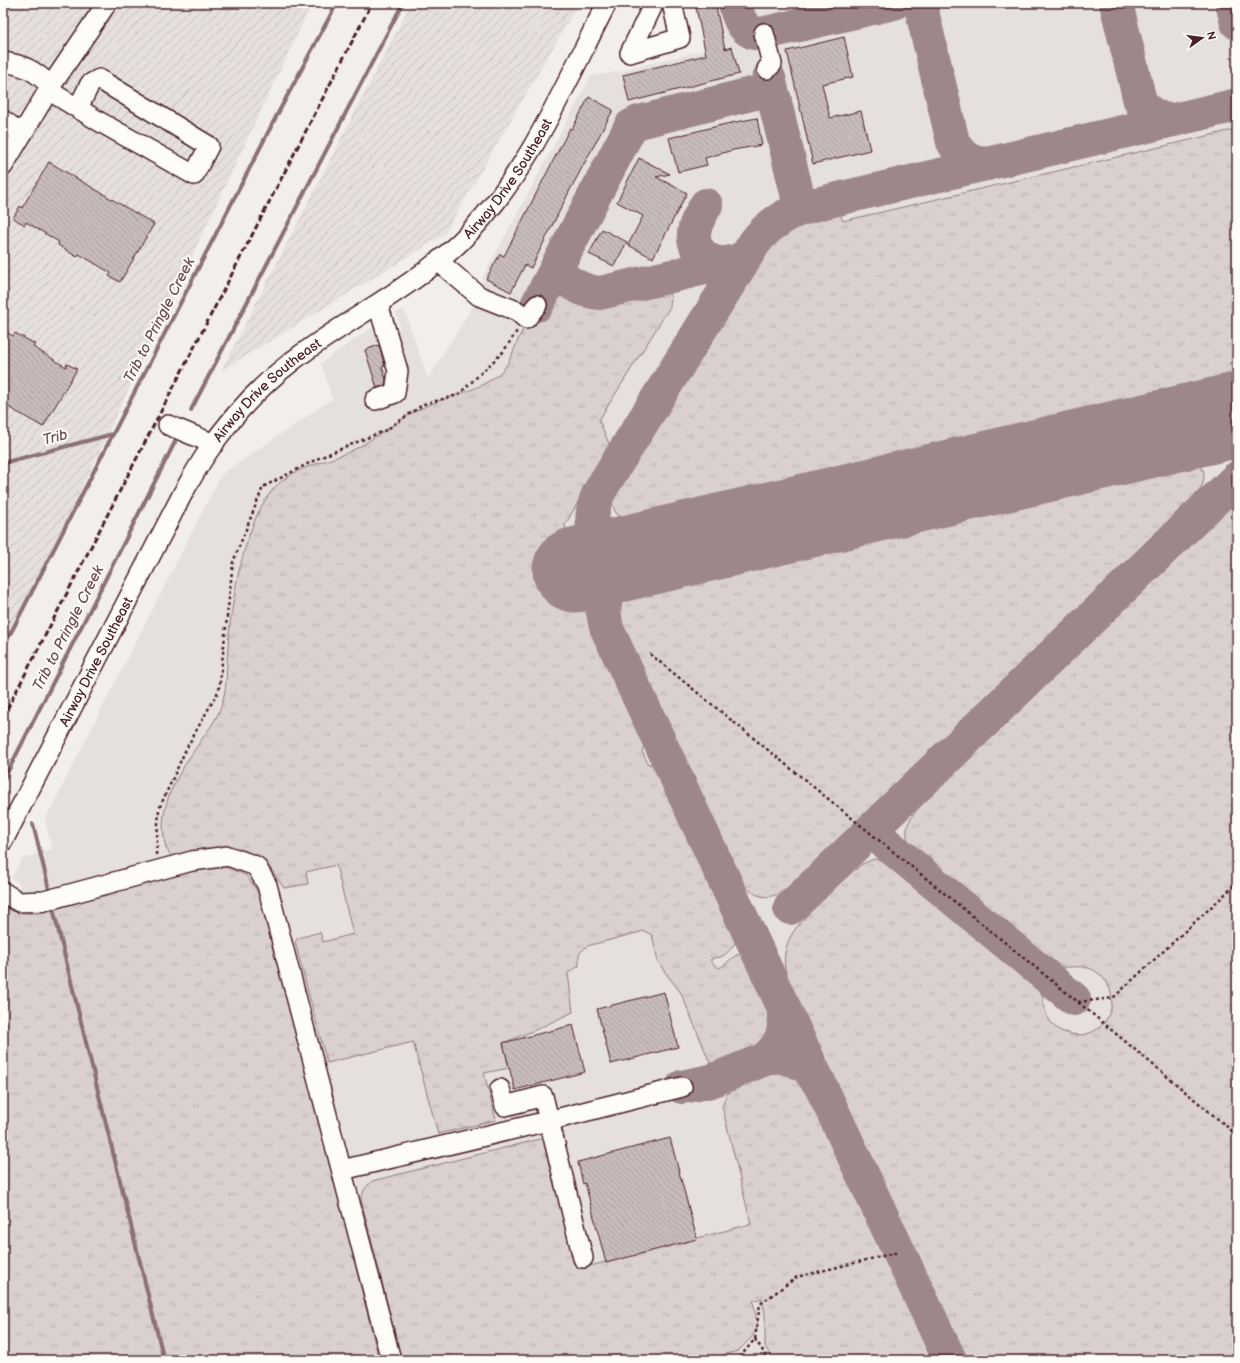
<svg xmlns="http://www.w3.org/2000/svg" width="1240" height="1363" font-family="'Balsamiq Sans',sans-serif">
  <defs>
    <pattern id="industrial-furrows" width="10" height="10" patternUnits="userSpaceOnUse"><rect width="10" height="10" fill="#e5dfdd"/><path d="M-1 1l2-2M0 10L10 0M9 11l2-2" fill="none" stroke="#c6bfbe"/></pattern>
    <pattern id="grass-tufts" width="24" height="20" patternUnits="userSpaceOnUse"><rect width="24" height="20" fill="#d9d0cf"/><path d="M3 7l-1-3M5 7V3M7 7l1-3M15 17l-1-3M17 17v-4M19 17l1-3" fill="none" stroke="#bcb2b2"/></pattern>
    <pattern id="building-back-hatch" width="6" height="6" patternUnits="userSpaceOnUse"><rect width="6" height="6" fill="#c8bbbb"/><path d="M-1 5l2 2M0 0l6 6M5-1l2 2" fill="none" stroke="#ada0a1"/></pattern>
  </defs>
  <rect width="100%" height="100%" fill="#f2efeb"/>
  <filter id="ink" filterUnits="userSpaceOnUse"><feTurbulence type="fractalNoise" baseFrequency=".025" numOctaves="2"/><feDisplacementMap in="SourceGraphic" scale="8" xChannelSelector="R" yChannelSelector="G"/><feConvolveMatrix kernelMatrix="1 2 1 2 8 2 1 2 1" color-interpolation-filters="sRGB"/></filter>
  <g filter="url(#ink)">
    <polygon fill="#e5dfdd" points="693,3 1237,3 1237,1360 3,1360 3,907 8,909 21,884 11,878 22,859 52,849 45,820 221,475 332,399 321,363 375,325 393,330 400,327 396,313 404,309 428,378 483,290 483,277 591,76 611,73 704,50"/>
    <g fill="url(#industrial-furrows)">
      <polygon points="3,3 312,3 3,654"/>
      <polygon points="411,3 579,3 444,235 221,371"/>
    </g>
    <g fill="url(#grass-tufts)" stroke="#92787d">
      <path d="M1237,129v256l-595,140c-4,0 -9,0 -12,-1 -9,-3 -20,-15 -17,-25 1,-2 3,-6 4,-8l146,-235c6,-8 12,-17 21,-24 16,-11 38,-14 56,-19l3,8z"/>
      <path d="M567,287c12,8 24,13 39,12l51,-12 9,4 5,6 -1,10 -71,113 11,26 -45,79 1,8 19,78 60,132 -3,8 6,13h7l82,176c-4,6 -10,15 -17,17 -3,1 -6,0 -9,2v3l8,6c10,-4 12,-13 24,-15l28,60c2,24 -8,31 -28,40 -10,4 -21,8 -32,12l-30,-72 -17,-22 -6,-10 -6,-26 -8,-4 -57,15 -8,8v12l-11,7 5,39 -40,19 -30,12 6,25 -25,5 12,47 -58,14 -25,-92 -86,21 -32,-121 3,-4 22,-6 3,10 30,-8 -17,-69 -30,7 2,12 -24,4 -13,-19 -13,-12 -14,-7 -18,-3 -27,7 -23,5c-9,-6 -11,-12 -12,-22 -6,-36 19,-70 38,-98 7,-10 14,-19 18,-30 8,-20 6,-40 8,-61 2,-42 16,-122 42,-155 22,-28 52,-28 81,-42 25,-12 47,-32 73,-44 25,-12 55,-15 77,-35 12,-12 15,-33 25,-47 4,-6 13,-9 17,-15 8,-12 8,-20 24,-23z"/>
      <path d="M1183,457c19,1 27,18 16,34l-414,399c-18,11 -27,8 -42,-5l-120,-260c-5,-23 -2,-29 20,-40z"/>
      <path d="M1237,501v859h-272l-175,-375c-17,-41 8,-61 35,-87 12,-12 24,-24 37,-34l12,-5 16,3 147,119c9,15 4,32 17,45 4,4 8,6 13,7 38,12 61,-36 31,-60 -15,-12 -32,-2 -47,-8l-135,-109c-24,-33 4,-48 26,-70z"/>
      <path d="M222,866l24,9 20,29 113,456h-376v-453c13,7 28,7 42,5l139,-40z"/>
      <path d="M777,1070c14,2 22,8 30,20l126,270h-160l-8,-14v-32l-3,-16 -9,3 5,25 -6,11 -14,14 -36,9h-313v-3l11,-4 -39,-154 3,-9 8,-9 172,-43 34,131 173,-45 -29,-118 5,-12 40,-21z"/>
    </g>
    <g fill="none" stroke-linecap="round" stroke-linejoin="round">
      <g stroke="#8b6f75" stroke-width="4">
        <polyline points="191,410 403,3"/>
        <polyline points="3,463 113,434"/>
        <polyline points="3,648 277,115 337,3"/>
        <polyline points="3,781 175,442"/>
        <polyline points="33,824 50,893"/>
        <polyline points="52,904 164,1360"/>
      </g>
      <g stroke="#9e878b" stroke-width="34">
        <path d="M735,3c3,15 8,30 26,31l133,-31"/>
        <path d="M920,3l33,139c7,14 19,22 34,22"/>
        <path d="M1116,3l24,98c7,12 18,19 33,19"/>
        <polyline points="1232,3 1237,23"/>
        <polyline points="769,78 798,197 805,203 814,204"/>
        <path d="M706,205c-4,7 -9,15 -11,23 -6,20 12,37 32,35"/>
        <path d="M558,264c0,17 27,28 42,29l139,-33 6,-3"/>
        <polyline points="537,305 631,126 639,122 763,91 770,94 775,100"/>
        <polyline points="871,831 1074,999"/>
        <polyline points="790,908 1237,478"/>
        <path d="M783,1005c3,25 1,37 -18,54l13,-3 15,4 13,6 11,15"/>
        <polyline points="682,1087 711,1081 765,1059"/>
        <path d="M950,1360l-152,-322 -191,-409c-11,-30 6,-50 25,-72 -9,-4 -21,-8 -29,-14 -17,-14 -11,-39 -1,-56l153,-245c19,-25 44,-34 74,-41l408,-96"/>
      </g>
      <polyline stroke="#9e878b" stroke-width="85" points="575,570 1237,415"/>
    </g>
    <g fill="url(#building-back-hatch)" stroke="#4a1f2b">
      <polygon points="704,3 715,3 725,49 732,47 739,74 629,102 623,75 706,55 696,7 705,5"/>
      <polygon points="844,37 853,77 822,84 830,118 861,111 870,150 813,164 787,51"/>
      <polygon points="589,97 613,110 569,192 531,268 525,265 511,292 486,279 500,254 504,256 570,128 572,129"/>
      <polygon points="757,118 762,145 733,150 705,158 707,165 678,172 669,138 726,124"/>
      <polygon points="639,158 670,174 656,177 687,193 653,258 628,245 643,216 617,202"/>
      <polygon points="49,162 154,224 120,282 109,276 111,273 79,254 77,257 58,245 59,242 26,222 25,225 13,218 20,206 22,208"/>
      <polygon points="602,229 627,242 614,266 589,254"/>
      <polygon points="3,330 13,336 15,333 35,344 33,347 66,367 67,364 77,369 43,427 3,404"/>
      <polygon points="379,345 385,366 382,367 386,379 385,385 377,388 365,350"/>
      <polygon points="664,992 678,1047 611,1064 597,1009"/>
      <polygon points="573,1025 585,1072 515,1090 503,1043"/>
      <polygon points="670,1138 697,1239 606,1263 585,1183 583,1184 578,1162"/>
    </g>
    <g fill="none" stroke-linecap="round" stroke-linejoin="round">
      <g stroke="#4a1f2b" stroke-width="22">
        <g id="minor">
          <polyline points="654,3 630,53 680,38 672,3"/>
          <polyline points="764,33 772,64 767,69"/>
          <path d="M3,62c22,3 32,9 48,24"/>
          <polyline points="48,90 100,122 194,175 209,146 99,79 90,84 78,108"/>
          <polyline points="3,120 22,134"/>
          <polyline points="3,166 51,86 107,3"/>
          <polyline points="438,261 479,296 517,311 526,319 537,305"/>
          <polyline points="375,400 395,393 398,371 378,304"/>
          <polyline points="168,425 214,444"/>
          <path id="s1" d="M3,841l180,-348c8,-14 15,-27 24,-40 24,-36 54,-68 88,-94 54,-41 116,-70 165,-117 68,-66 104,-156 147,-239"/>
          <polyline points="3,892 19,902 44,901 192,861 228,856 256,866 267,885 391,1360"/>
          <polyline points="500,1089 505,1106 543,1096 583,1258"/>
          <polyline points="342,1170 548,1121 682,1087"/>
        </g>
      </g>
      <g stroke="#4a1f2b" stroke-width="2.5" stroke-dasharray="3 3" stroke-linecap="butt">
        <polyline points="650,654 1078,1002 1237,1135"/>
        <polyline points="156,855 159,809 186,749 219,690 233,562 263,487 319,458 386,430 424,404 458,395 503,352 517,331"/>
        <polyline points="1078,1002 1113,998 1237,883"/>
        <polyline points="755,1339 769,1360"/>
        <polyline points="728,1360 740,1357 755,1339 760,1304 797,1277 899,1252"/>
      </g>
      <use href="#minor" stroke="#fdfcf7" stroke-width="19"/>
      <polyline stroke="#4a1f2b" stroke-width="3" stroke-dasharray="6 3" stroke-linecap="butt" points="3,717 372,3"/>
    </g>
  </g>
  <g text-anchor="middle" stroke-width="4" stroke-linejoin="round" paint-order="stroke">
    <g font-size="14" fill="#4a1f2b" stroke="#fdfcf7">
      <text dy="5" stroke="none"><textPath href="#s1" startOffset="850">Airway Drive Southeast</textPath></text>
      <text dy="5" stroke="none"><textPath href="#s1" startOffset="526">Airway Drive Southeast</textPath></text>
      <text dy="5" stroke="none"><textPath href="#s1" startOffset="202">Airway Drive Southeast</textPath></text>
    </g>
    <g font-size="15" font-style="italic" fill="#704e56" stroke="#fdfcf7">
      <text transform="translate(159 320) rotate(-63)" y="5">Trib to Pringle Creek</text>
      <text transform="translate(55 437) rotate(-15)" y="5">Trib</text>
      <text transform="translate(68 628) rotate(-63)" y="5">Trib to Pringle Creek</text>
    </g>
  </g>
  <rect width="1240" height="1363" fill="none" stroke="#fdfcf7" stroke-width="16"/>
  <rect x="8" y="8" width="1224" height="1347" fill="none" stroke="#4a1f2b" stroke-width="1.5" filter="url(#ink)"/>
  <g transform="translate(1202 38) rotate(76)" stroke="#fdfcf7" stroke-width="3" paint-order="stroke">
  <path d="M0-3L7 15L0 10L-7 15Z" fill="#4a1f2b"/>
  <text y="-6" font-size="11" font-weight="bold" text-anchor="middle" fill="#4a1f2b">N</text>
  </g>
</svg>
